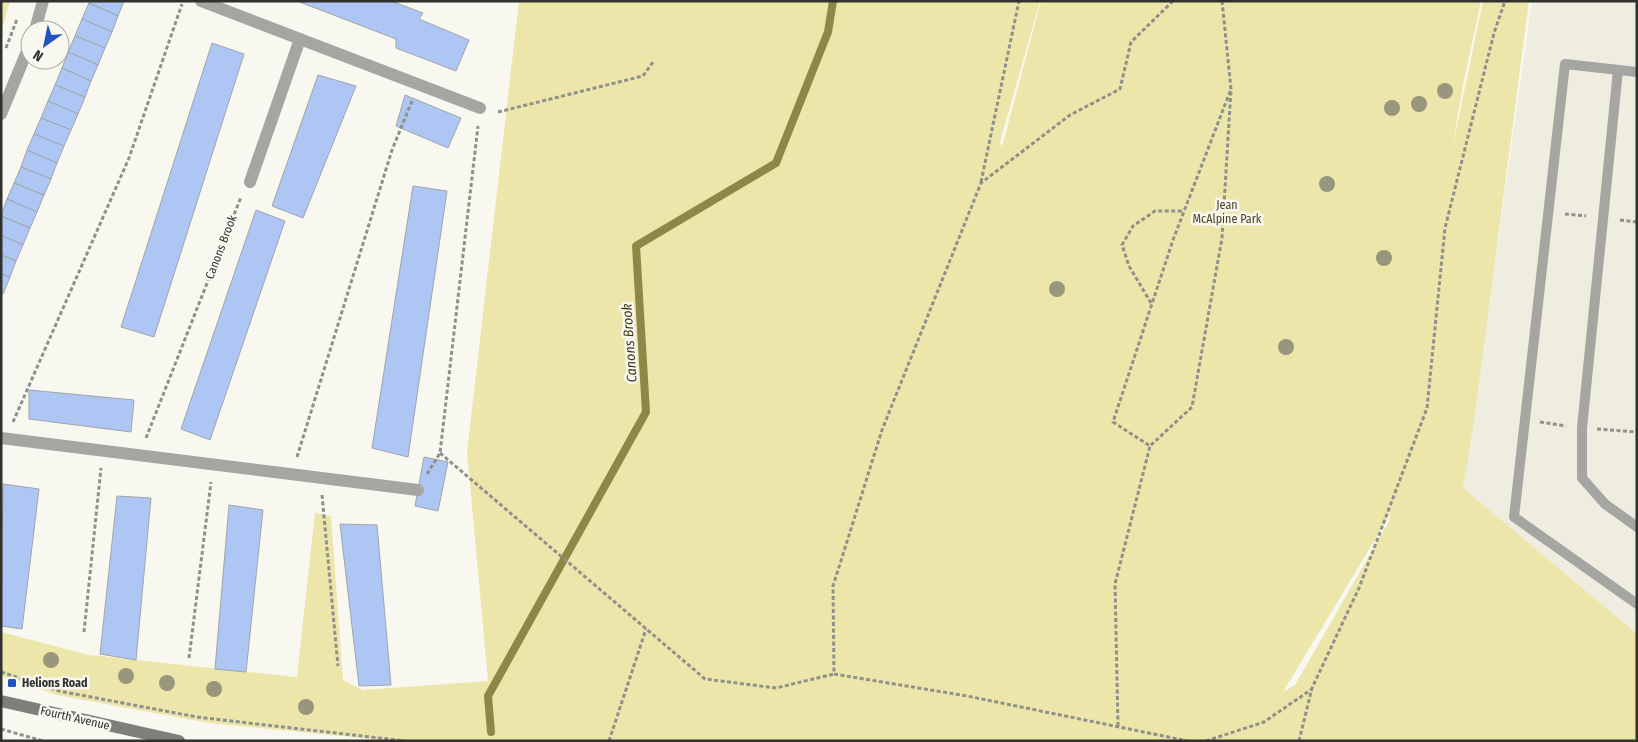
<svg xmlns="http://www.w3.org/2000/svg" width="1638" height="742" font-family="'Fira Sans Condensed',sans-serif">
  <rect width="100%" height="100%" fill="#f8f8f1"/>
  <polygon fill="#eeeddf" points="1532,1 1637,1 1637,635 1463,488"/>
  <g fill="#ece6ab" fill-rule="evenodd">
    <polygon points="1,1 10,1 1,33"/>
    <path d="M519,1h521l-40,141 2,5 39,-146h440l-19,89 -10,60 31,-149h46l-55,420 -11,67 174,146v107h-1244l-184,-18 -152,-28 -56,-19v-44l88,23 208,22 18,-164 16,3 12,164 20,10 125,-9 -21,-229zM1391,501l-2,20 -94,164 -12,7 105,-174z"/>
  </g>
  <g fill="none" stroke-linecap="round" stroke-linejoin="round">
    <polyline stroke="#8e8846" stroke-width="8" points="491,732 488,696 646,412 636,246 776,163 828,32 833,1"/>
  </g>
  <g fill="#aec6f3" stroke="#a1a4a9">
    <polygon points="90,1 124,1 118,16 89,3"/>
    <polygon points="297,1 391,1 423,13 419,19 469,40 456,71 396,48 396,39"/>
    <polygon points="89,3 118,16 112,32 82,19"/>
    <polygon points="82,19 112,32 105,48 75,36"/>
    <polygon points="75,36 105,48 98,65 68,52"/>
    <polygon points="212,43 244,54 154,337 121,327"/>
    <polygon points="68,52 98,65 91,81 62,68"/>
    <polygon points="62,68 91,81 85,97 55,85"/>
    <polygon points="318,75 356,86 303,218 272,206"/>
    <polygon points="55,85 85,97 78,114 48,101"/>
    <polygon points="405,95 461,118 448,148 396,126"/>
    <polygon points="48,101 78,114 71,130 41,118"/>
    <polygon points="41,118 71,130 64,146 34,134"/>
    <polygon points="34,134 64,146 57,163 27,150"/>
    <polygon points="27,150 57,163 51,179 21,167"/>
    <polygon points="21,167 51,179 44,195 14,183"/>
    <polygon points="14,183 44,195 37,212 7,199"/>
    <polygon points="413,186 447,191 408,457 372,448"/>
    <polygon points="7,199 37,212 30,228 1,216"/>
    <polygon points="256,210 285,221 210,440 181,429"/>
    <polygon points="1,216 30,228 23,245 1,235"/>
    <polygon points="1,235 23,245 16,261 1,255"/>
    <polygon points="1,255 16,261 10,277 1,274"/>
    <polygon points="1,274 10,277 3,294 1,293"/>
    <polygon points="29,390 134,400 131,432 29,419"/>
    <polygon points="424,457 448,462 438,511 415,506"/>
    <polygon points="3,484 39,489 22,629 1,626"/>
    <polygon points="117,496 151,498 136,660 100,654"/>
    <polygon points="229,505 263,510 246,672 215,669"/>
    <polygon points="340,524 377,525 391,685 359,686"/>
  </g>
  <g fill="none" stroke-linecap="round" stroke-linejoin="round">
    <g stroke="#90908b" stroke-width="3" stroke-dasharray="4 2.5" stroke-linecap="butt">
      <polyline points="1173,1 1131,42 1120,89 1070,115 981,183 882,430 833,586 834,674 967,696 1188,741"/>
      <polyline points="1222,1 1231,89 1222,238 1192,407 1150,446 1113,422 1173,240 1231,89"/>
      <polyline points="6,48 17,19"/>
      <polyline points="498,112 643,76 653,62"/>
      <polyline points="981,182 1019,1"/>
      <polyline points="1565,214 1586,216"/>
      <polyline points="1620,220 1637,222"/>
      <polyline points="1151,303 1129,266 1122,245 1133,226 1155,211 1184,211"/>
      <polyline points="13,422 129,158 182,4"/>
      <polyline points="1540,422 1566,426"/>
      <polyline points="1597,429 1637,432"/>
      <polyline points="146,438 241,197"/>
      <polyline points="440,453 705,679 776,688 834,674"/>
      <polyline points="297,457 392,150 412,101"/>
      <polyline points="427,474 440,453 478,126"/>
      <polyline points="322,495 338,666"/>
      <polyline points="84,632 101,468"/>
      <polyline points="189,658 211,482"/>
      <polyline points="1,672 59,691 197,717 405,741"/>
      <polyline points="1118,726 1115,584 1150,446"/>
      <polyline points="1,729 43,741"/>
      <polyline points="609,741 646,629"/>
      <polyline points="1206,741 1264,722 1312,689"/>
      <polyline points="1299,741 1312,688 1359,588 1427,408 1445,228 1494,33 1505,1"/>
    </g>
    <g stroke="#a5a5a2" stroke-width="10">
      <polyline points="1618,70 1582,428 1582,478 1605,504 1637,527"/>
      <polyline points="1637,72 1565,64 1514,517 1637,604"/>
    </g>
    <g stroke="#a5a5a2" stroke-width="12">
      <polyline points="201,1 480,108"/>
      <polyline points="35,30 43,1"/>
      <polyline points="1,114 30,44"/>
      <polyline points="250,182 300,39"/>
      <polyline points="1,438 418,490"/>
    </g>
    <polyline stroke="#7e7e7a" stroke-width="12" points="1,701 179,741"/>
  </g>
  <g fill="#98967d">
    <circle cx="1445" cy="91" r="8"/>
    <circle cx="1419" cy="104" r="8"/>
    <circle cx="1392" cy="108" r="8"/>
    <circle cx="1327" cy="184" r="8"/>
    <circle cx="1384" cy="258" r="8"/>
    <circle cx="1057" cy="289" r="8"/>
    <circle cx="1286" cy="347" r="8"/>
    <circle cx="51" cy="660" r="8"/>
    <circle cx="126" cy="676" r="8"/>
    <circle cx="167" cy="683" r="8"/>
    <circle cx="214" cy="689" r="8"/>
    <circle cx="306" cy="707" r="8"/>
  </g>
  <rect fill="#2153c0" stroke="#f8f8f1" stroke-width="2" x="7" y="678" width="10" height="10" rx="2.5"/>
  <g text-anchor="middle" stroke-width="5" stroke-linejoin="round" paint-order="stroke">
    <g font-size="12" fill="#49451e" stroke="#f8f8f1">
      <text x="1227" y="209">Jean<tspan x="1227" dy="14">McAlpine Park</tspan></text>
    </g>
    <g font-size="12" fill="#30302d" stroke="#f8f8f1">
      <text transform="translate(221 247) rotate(-69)" y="4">Canons Brook</text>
      <text transform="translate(75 718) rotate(13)" y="4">Fourth Avenue</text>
    </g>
    <g font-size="12" font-weight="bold" fill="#30302d" stroke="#f8f8f1" text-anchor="start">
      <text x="22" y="687">Helions Road</text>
    </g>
    <g font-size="14" font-style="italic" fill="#3e3a13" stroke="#f8f8f1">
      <text transform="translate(629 343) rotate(-94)" y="5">Canons Brook</text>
    </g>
  </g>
  <rect width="1638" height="742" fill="none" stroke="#30302d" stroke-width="5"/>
  <g transform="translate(45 45) rotate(213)"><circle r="24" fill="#f8f8f1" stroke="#a8a8a3"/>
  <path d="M0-4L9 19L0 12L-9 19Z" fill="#2153c0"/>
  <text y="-8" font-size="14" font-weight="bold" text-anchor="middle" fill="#30302d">N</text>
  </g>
</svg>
